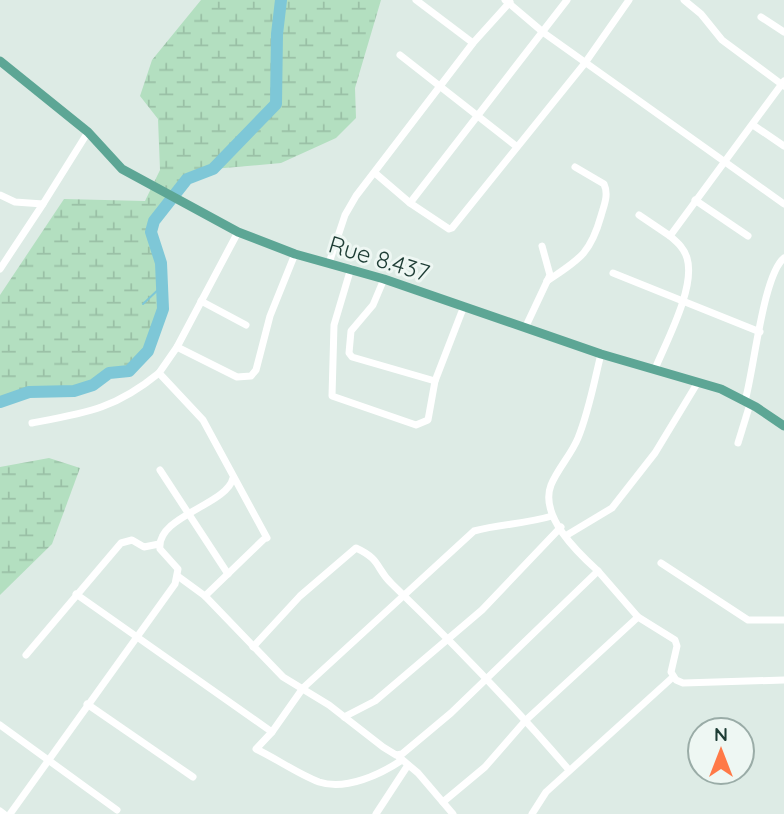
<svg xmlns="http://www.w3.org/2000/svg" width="784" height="814" font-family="Quicksand,sans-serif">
  <defs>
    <pattern id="wetland-marsh" width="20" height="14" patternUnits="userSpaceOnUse" patternTransform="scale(1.75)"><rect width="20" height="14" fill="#b3dfc0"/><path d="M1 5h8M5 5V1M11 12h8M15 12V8" fill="none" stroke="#9ac0a6"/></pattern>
  </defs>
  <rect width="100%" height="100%" fill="#ddebe5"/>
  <g fill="url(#wetland-marsh)">
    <polygon points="201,0 381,0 355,88 356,118 336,138 281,163 213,169 187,179 154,221 151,232 161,263 163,309 148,351 129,371 109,373 93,385 74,391 29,392 0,402 0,295 64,199 145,201 160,170 158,119 140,96 152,60"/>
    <polygon points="49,458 80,468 52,544 0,595 0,467"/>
  </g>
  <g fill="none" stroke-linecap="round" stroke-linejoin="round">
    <polyline stroke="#7ec7d7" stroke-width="2" points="143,304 161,287"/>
    <polyline stroke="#7ec7d7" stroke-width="12" points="0,402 29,392 74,391 93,385 109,373 129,371 148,351 163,309 161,263 151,232 154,221 187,179 213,169 276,104 277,34 281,0"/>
    <g stroke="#fff" stroke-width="7">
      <polyline points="416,0 473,43"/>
      <polyline points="505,0 544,33 784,204"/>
      <polyline points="684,0 701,14 722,40 784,86"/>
      <polyline points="761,17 784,32"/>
      <polyline points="400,55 516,146"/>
      <polyline points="753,125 784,146"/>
      <polyline points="375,173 410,203 449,229 452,228 585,63 629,0"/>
      <polyline points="0,195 15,202 43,204 88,132"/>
      <polyline points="695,200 748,236"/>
      <polyline points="410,203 567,0"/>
      <polyline points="639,215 670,236"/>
      <polyline points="238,232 177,347 159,373 203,420 267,538"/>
      <polyline points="329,263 345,215 356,196 473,43 510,2"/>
      <polyline points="351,268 334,325 332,396 416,425 428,420 435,381 464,306"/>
      <polyline points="0,269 43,204"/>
      <polyline points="613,273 760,332"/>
      <polyline points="384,279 373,305 351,331 349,353 352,357 435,381"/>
      <path d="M547,281c31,-21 43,-26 54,-65 3,-11 8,-21 3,-32l-29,-17"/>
      <polyline points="201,301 246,325"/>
      <polyline points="526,326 550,275 542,246"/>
      <polyline points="177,347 237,377 251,376 256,370 270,316 295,254"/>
      <path d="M655,369c11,-27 41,-82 32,-111 -3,-10 -9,-15 -17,-22l114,-155"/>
      <path d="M745,401c9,-31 18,-126 39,-143"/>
      <path d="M32,423c54,-10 83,-14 127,-50"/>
      <polyline points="738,443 750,404"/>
      <polyline points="160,470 228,574"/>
      <polyline points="567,535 612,508 655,453 698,382"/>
      <polyline points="661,563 748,620 784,620"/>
      <polyline points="598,571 638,617 675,640 677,646 671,672 676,680 683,683 784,680"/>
      <path d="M179,577l26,19 78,81 46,28 54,42 13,8 6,-1 49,-41 147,-142c-20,-18 -59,-55 -47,-86 7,-17 20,-30 27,-47 11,-27 16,-56 23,-84"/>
      <polyline points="76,594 272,732"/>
      <polyline points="205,596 263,540"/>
      <path d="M253,647l47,-51 56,-48c26,12 19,20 36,36 62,60 121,121 177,186"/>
      <polyline points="26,655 121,543 132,540 144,547 159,544"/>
      <polyline points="87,704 193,777"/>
      <polyline points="344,717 375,701 482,610 561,527"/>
      <polyline points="0,725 117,810"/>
      <polyline points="399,757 418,773 453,814"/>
      <path d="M402,760c-21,14 -56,31 -83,22 -21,-8 -42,-23 -63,-33l16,-17 31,-44 171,-157c26,-7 51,-7 78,-15"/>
      <polyline points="443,802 485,767 526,720 638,617"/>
      <polyline points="0,811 4,814"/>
      <path d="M10,814l165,-230 3,-15 -18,-20c-4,-33 67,-44 73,-71"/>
      <polyline points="376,814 408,765"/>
      <polyline points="532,814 546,792 673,677"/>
    </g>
    <polyline stroke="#5da695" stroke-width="9" points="0,61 88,132 122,169 238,232 295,254 384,279 601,354 721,389 756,407 784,426"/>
  </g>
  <g text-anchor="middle" stroke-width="6" stroke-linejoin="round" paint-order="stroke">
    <g font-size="24" fill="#1d3c34" stroke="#eef7f3">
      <text transform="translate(379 259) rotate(17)" y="8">Rue 8.437</text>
    </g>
  </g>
  <g transform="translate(721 751)"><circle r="33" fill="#eef7f3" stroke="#9aaca7" stroke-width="2"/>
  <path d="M0-5L12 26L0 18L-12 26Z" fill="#ff7947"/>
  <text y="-10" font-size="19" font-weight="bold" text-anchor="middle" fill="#1d3c34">N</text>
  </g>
</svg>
